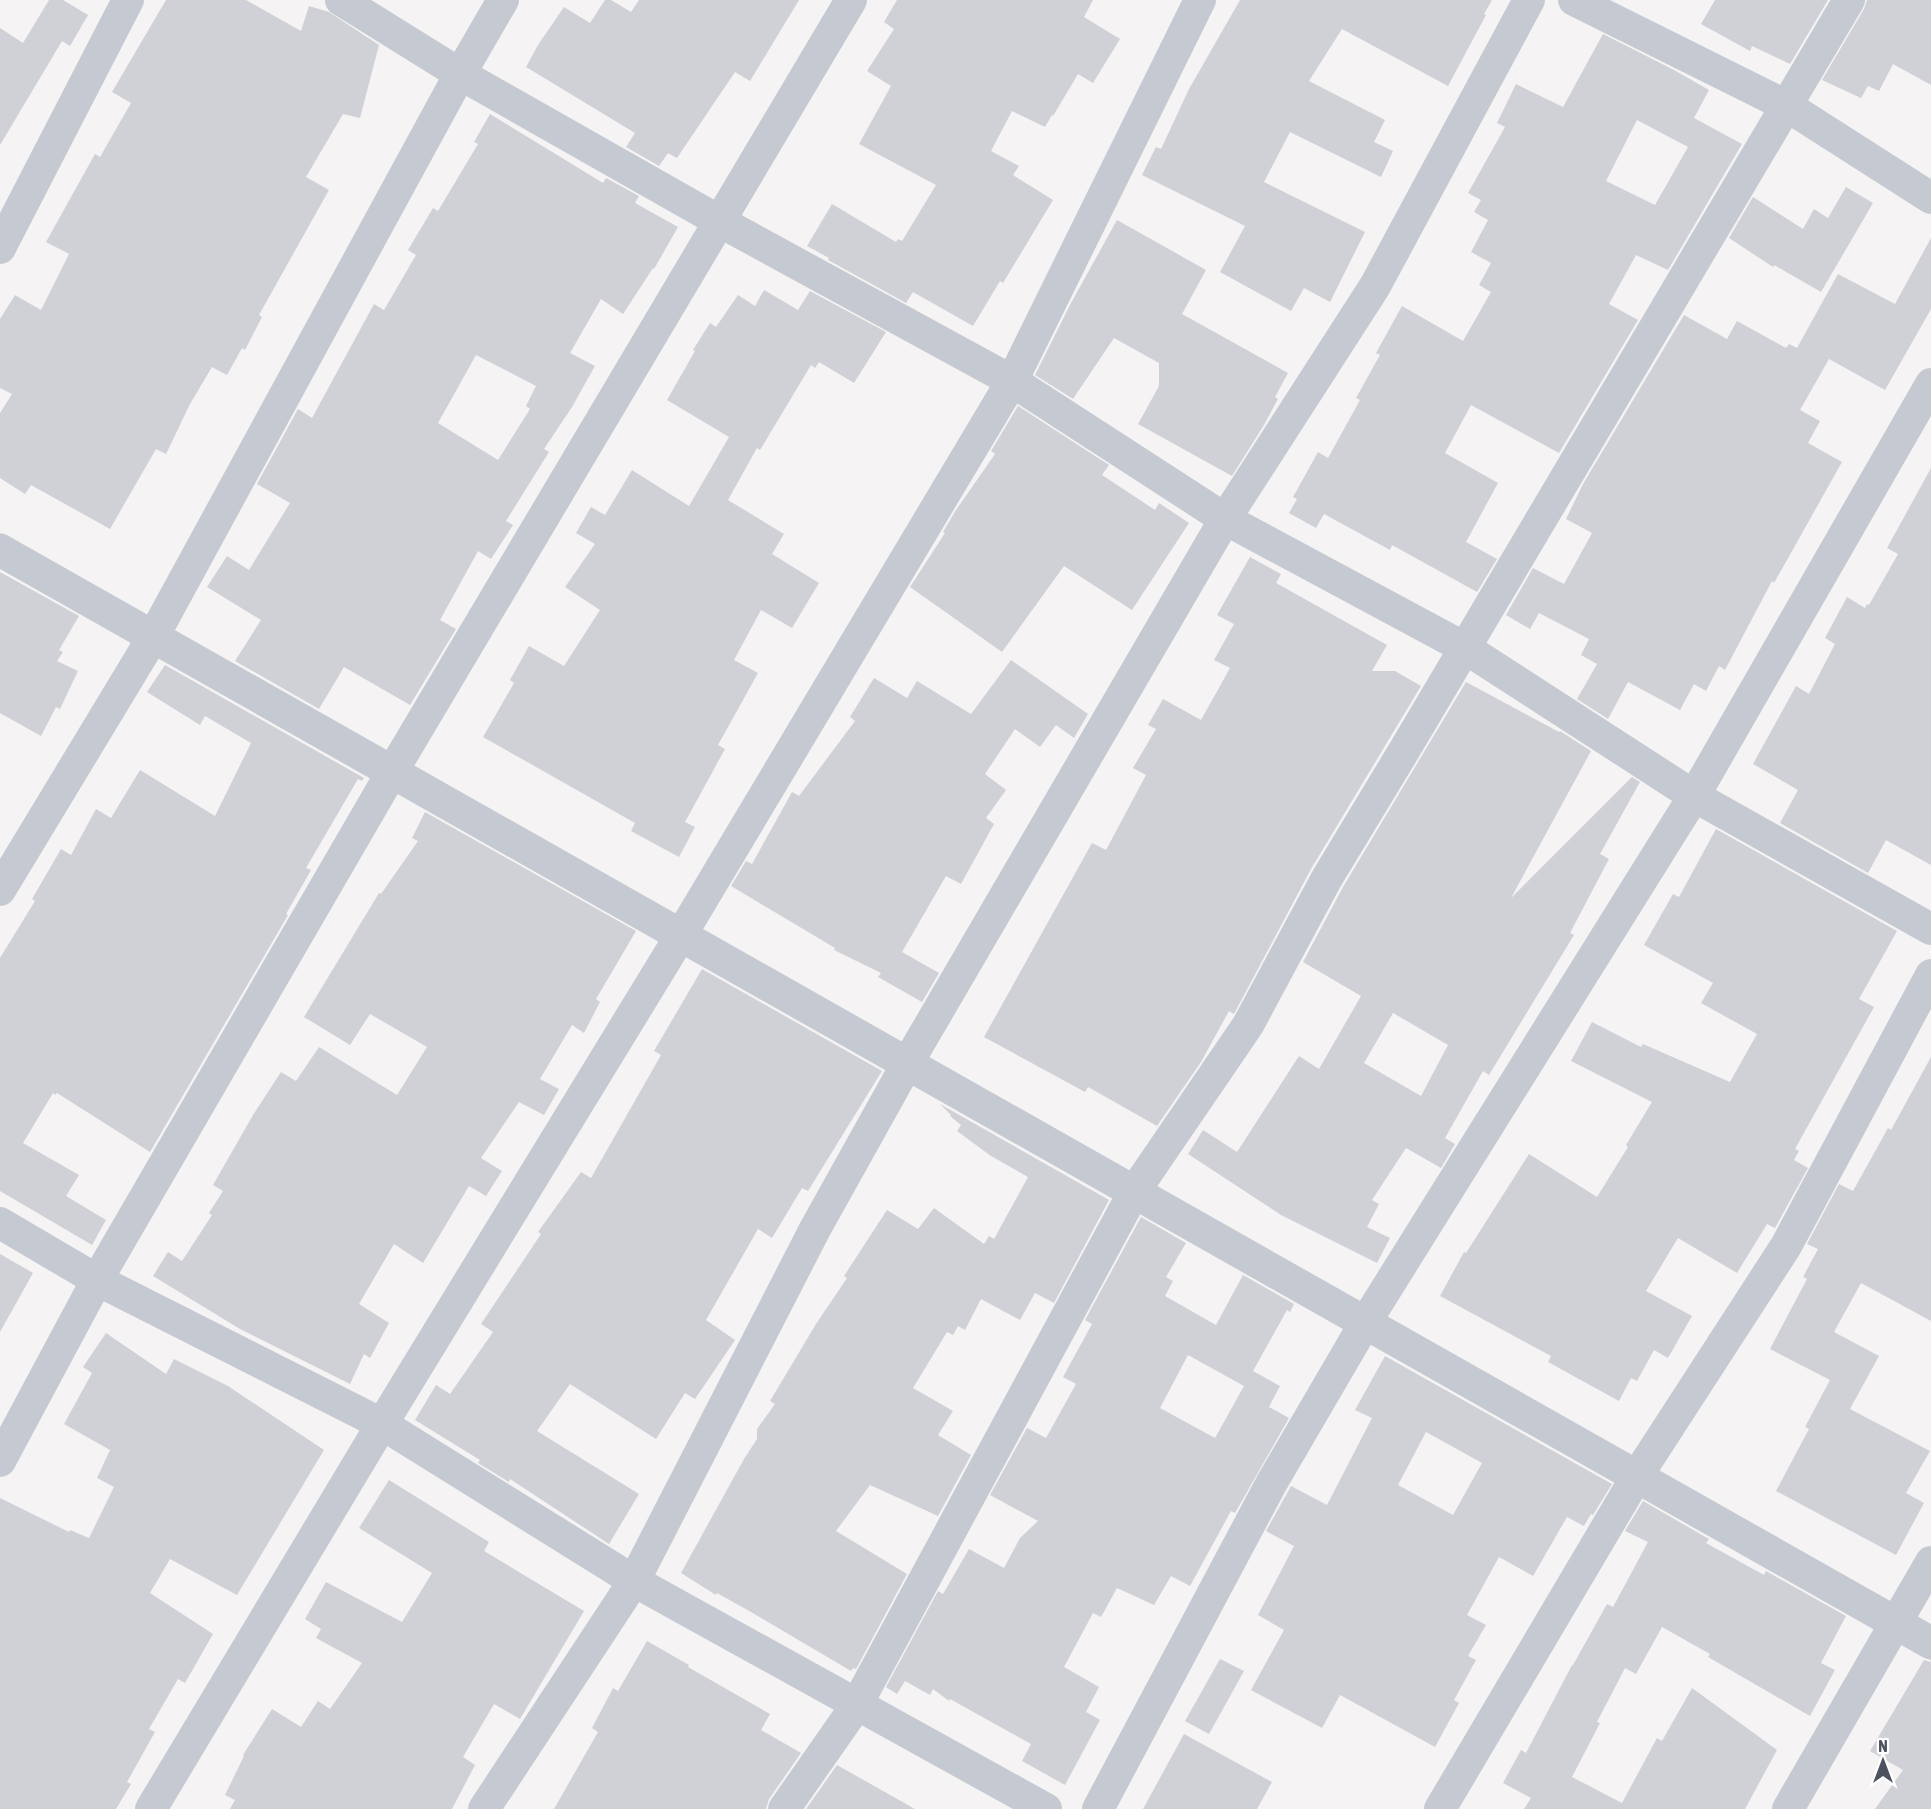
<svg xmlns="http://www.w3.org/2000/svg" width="1931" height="1809" font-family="'Asap Condensed',sans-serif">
  <rect width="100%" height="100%" fill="#f5f3f3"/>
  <g fill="#d0d1d6" fill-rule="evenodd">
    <polygon points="49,0 63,0 88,15 70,46 62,41 0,145 0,28 23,43"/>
    <polygon points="166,0 246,0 301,31 309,6 329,12 379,45 360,118 343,114 306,177 329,190 259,315 262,317 245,350 242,348 227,375 212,367 190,404 166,454 156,449 110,529 31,485 25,494 0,478 0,413 12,394 0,388 0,319 15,295 41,310 69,254 46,242 95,154 100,157 131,103 112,92"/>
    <polygon points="605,0 611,0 631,12 639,0 799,0 750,81 735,72 677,158 668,153 659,166 626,147 635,133 526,67 538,45 564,7 590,23"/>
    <polygon points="897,0 1093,0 1084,17 1120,39 1093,83 1078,74 1053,116 1052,115 1045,127 1012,111 991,151 1019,166 1013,175 1053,200 1003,283 1000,281 973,326 913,292 906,303 828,260 829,258 807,246 832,204 896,242 898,239 902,241 936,185 859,144 891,86 867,71 894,29 884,22"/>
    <polygon points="1240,0 1492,0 1484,14 1486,15 1448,86 1342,29 1309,81 1385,120 1374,142 1393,151 1381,177 1290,132 1264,182 1365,232 1330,302 1304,288 1291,311 1220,272 1245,226 1142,175 1156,147 1161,149 1189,89"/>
    <polygon points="1715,0 1828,0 1790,64 1752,46 1750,51 1701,24"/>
    <polygon points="1867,0 1931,0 1931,85 1893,64 1879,91 1868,86 1861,98 1822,80 1864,9"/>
    <path d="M1603,34l71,36 35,20 -15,28 48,26 -74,126 -32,-15 -27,49 29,16 -79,133 -88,-48 -26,48 53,30 -32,59 31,17 -20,33 -85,-47 -2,5 -66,-36 -8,14 -27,-15 8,-14 -4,-2 25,-45 10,6 32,-58 -4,-2 24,-43 -4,-2 26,-47 61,35 28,-49 -12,-7 12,-22 -20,-11 17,-32 -14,-8 7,-12 -13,-7 37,-66 -8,-4 19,-39 47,23zM1637,120l51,27 -33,58 -49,-24z"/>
    <path d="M490,114l113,69 3,-5 33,18 -4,7 43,24 -24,42 -1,-1 -30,46 -22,-15 -31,54 25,13 -23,41 -28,42 5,3 -43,69 7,4 -22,34 -13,-8 -38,69 16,9 -46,76 -66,-38 -25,42 -84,-48 26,-41 -54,-33 20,-31 22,14 41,-67 -33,-19 41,-75 14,9 62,-114 10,6 32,-55 -8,-5 25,-42 5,3 40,-67 -4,-2zM476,355l60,31 -10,20 4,3 -32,51 -60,-37z"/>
    <polygon points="1846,187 1873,203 1821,292 1774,265 1773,267 1729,238 1753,197 1803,229 1814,209 1828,218"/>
    <polygon points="1117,220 1206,270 1182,314 1288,373 1275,397 1278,399 1264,425 1232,476 1138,424 1159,386 1159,363 1114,338 1073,399 1035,375 1071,303"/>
    <polygon points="1931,238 1931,309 1885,390 1829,359 1800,410 1820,421 1808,443 1842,462 1774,583 1772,581 1725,670 1719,666 1706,691 1694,684 1680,710 1628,682 1608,719 1577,699 1597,664 1581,655 1589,639 1539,613 1530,629 1506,615 1533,568 1564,584 1592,533 1566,519 1583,484 1684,315 1727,339 1737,321 1786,348 1789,344 1797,348 1838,274 1895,304"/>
    <polygon points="764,290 798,310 810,291 886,332 854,383 819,362 815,368 811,365 760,450 757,448 728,500 784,534 772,554 819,583 792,628 761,610 734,660 758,673 718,745 725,749 685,822 695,827 679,857 631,831 635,823 483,737 514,683 510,680 529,646 564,666 600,610 565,587 595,544 576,533 591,507 605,515 632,470 689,506 729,437 667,400 695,351 693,350 710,323 716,327 738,295 755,306"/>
    <polygon points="1018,406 1109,465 1102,475 1155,510 1159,503 1189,523 1132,610 1064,566 1002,652 910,587 945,533 943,532 956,510 995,454 991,451"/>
    <polygon points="1931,468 1931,865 1886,840 1868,873 1780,823 1798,790 1753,764 1796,686 1809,694 1835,644 1825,638 1847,597 1865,608 1867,604 1869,605 1898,554 1887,548"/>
    <polygon points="1250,557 1281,574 1276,583 1387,645 1372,671 1395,671 1421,686 1311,869 1234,1014 1229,1011 1201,1062 1157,1126 1088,1087 1085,1092 984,1037 1092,843 1106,850 1146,775 1133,768 1156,729 1148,725 1163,699 1201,720 1230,668 1214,660 1234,624 1217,615"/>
    <polygon points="0,572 79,616 59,650 63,652 57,661 78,671 60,709 56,707 41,736 0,713"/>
    <polygon points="1011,660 1088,714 1074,738 1056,725 1040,747 1015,729 985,774 1006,790 986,818 994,824 961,884 946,876 902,952 939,973 922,1002 878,977 881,973 834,950 835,948 731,886 746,861 752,864 792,792 799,796 855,721 850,717 874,678 907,698 917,681 971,714"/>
    <polygon points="165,665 364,778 362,781 358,779 306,868 311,870 286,914 288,915 150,1152 57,1093 55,1095 53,1093 23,1143 79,1175 66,1196 106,1220 92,1245 0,1191 0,958 35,901 32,899 61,849 71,855 96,809 111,818 140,770 215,816 251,743 205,716 200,725 147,692"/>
    <path d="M1466,682l80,43 13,7 1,-1 31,20 -80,147 121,-121 8,5 -40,72 9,5 -39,74 4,2 -85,140 -6,-4 -38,67 10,6 -14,24 -35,-20 -34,52 7,4 -12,23 23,11 -13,25 -96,-48 -93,-61 15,-24 34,22 62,-96 20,13 42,-73 -58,-34 40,-75zM1393,1013l55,32 -27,51 -57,-33z"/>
    <polygon points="425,812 636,931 596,999 600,1002 584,1033 572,1025 540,1079 559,1089 544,1115 519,1102 481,1158 502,1171 486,1196 469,1186 423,1263 394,1244 359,1304 389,1323 370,1358 364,1354 350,1384 240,1329 153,1276 168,1252 182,1261 212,1215 209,1213 223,1191 213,1185 253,1115 281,1072 296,1081 319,1047 397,1095 427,1047 370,1014 350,1045 304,1017 379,893 381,894 418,841 412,838"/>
    <polygon points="1716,829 1897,931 1859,999 1874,1007 1795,1149 1799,1151 1794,1160 1808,1168 1775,1228 1767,1224 1737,1273 1678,1238 1646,1291 1692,1316 1668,1358 1654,1350 1637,1381 1631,1378 1619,1401 1548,1362 1551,1356 1440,1296 1464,1252 1466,1253 1529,1154 1597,1197 1628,1147 1626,1145 1652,1102 1571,1061 1592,1022 1641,1047 1643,1044 1730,1082 1757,1034 1701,1003 1713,983 1644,945 1673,894 1679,897"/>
    <polygon points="702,969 882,1071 808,1191 802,1188 772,1238 758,1229 706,1320 735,1340 695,1399 685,1393 656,1439 570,1384 537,1431 639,1494 609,1544 510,1479 509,1482 478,1463 480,1460 415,1420 436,1385 450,1394 493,1332 481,1324 541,1234 538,1232 581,1172 591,1178 661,1055 654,1051"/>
    <polygon points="1931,1057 1931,1321 1861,1283 1834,1332 1879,1356 1850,1409 1930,1451 1906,1493 1924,1503 1896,1555 1776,1491 1809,1429 1805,1427 1830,1380 1770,1349 1807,1279 1803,1277 1818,1249 1807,1244 1839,1184 1853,1191 1888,1128 1891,1130"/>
    <polygon points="940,1104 1109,1200 1054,1303 1035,1293 1020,1320 981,1299 965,1330 958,1326 953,1335 947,1332 913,1388 953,1411 938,1435 971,1455 938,1516 870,1485 836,1531 907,1574 856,1669 853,1668 851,1671 751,1612 717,1593 716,1595 681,1573 744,1459 757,1439 757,1429 775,1404 770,1401 816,1324 847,1278 844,1276 887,1210 918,1229 934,1208 984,1244 989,1236 994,1239 1028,1177 991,1156 957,1131 961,1125 950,1116 951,1115"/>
    <path d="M1141,1217l45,26 -20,34 7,4 -8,15 51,29 27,-50 51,29 -4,8 -3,-2 -34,61 27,15 -11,21 20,11 -54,95 -4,-2 -41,75 -19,-10 -17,29 -37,-17 -16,29 -8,-4 -29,54 35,20 -13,25 14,8 -35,65 -43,-24 9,-17 -81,-45 -1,2 -16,-12 -3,6 -25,-14 -8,13 -11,-7 52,-96 5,3 26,-45 35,19 16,-30 18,-17 -48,-26 37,-67 19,10 30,-54 -13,-7 29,-53 -7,-4zM1188,1355l56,31 -29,52 -55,-30z"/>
    <polygon points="0,1254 33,1273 0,1332"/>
    <polygon points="106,1333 166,1374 174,1359 228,1386 324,1450 237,1595 170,1559 150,1593 213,1634 185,1683 178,1679 149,1729 155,1732 127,1782 131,1784 116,1809 0,1809 0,1498 69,1532 70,1530 89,1538 114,1487 97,1478 110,1450 64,1424 92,1373 83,1367"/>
    <path d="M1385,1356l227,128 -19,31 -2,-1 -7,12 -17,-9 -34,59 -34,-19 -32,58 19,10 -18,31 8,4 -22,40 5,3 -24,44 -95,-52 -18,33 -71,-38 33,-60 -26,-15 36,-69 -28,-15 25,-45 36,19 45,-87 -17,-8zM1426,1432l56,31 -29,52 -55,-30z"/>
    <polygon points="389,1480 489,1542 484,1551 584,1611 520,1719 494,1704 463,1757 475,1765 452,1809 230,1809 235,1800 225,1795 244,1756 243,1755 272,1709 301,1727 318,1701 330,1709 362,1663 316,1638 321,1629 305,1619 326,1582 402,1622 432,1573 359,1528"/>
    <polygon points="1643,1501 1709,1539 1706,1543 1764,1575 1766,1571 1846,1616 1821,1663 1835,1670 1810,1716 1708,1657 1710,1654 1662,1627 1636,1674 1625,1668 1597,1722 1600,1723 1572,1777 1622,1803 1657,1738 1662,1741 1692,1688 1777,1750 1745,1809 1524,1809 1531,1798 1503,1783 1521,1750 1526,1753 1572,1665 1573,1665 1607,1604 1613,1607 1648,1542 1625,1531"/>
    <polygon points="647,1641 689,1665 688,1667 770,1714 761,1730 801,1753 769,1799 766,1809 554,1809 598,1732 592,1728 613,1688 618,1691"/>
    <polygon points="1220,1659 1244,1671 1209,1734 1185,1721"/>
    <polygon points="1924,1660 1931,1662 1931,1809 1875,1809 1903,1770 1870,1751"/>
    <polygon points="1184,1734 1272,1782 1257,1809 1143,1809"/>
    <polygon points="837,1765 915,1809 806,1809"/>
  </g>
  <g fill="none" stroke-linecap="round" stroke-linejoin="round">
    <g stroke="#c5cad2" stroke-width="32">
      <polyline points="341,0 460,74 719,221 1012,381 1225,519 1465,648 1694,796 1931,929"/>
      <polyline points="1574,0 1787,106 1931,198"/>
      <polyline points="0,248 128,0"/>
      <polyline points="0,890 153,637 460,74 503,0"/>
      <polyline points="0,1223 97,1280 382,1424 634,1581 1046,1809"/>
      <polyline points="0,1461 97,1280 392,772 851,0"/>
      <polyline points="151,1809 382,1424 681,935 1012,381 1200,0"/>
      <polyline points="484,1809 634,1581 815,1229 907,1064 1225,519 1375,286 1529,0"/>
      <polyline points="784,1809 856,1706 1134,1192 1248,1025 1327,878 1402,754 1849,0"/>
      <polyline points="1098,1809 1271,1484 1365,1323 1694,796 1931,384"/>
      <polyline points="1440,1809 1637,1476 1786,1246 1931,975"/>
      <polyline points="1788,1809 1931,1562"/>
    </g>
    <polyline stroke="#c5cad2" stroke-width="33" points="0,550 1931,1643"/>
  </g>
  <g transform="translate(1883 1761)" stroke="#ffffff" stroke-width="4.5" paint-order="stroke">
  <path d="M0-4.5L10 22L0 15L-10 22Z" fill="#4c525f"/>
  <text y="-9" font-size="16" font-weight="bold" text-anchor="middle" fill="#4c525f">N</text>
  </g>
</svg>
